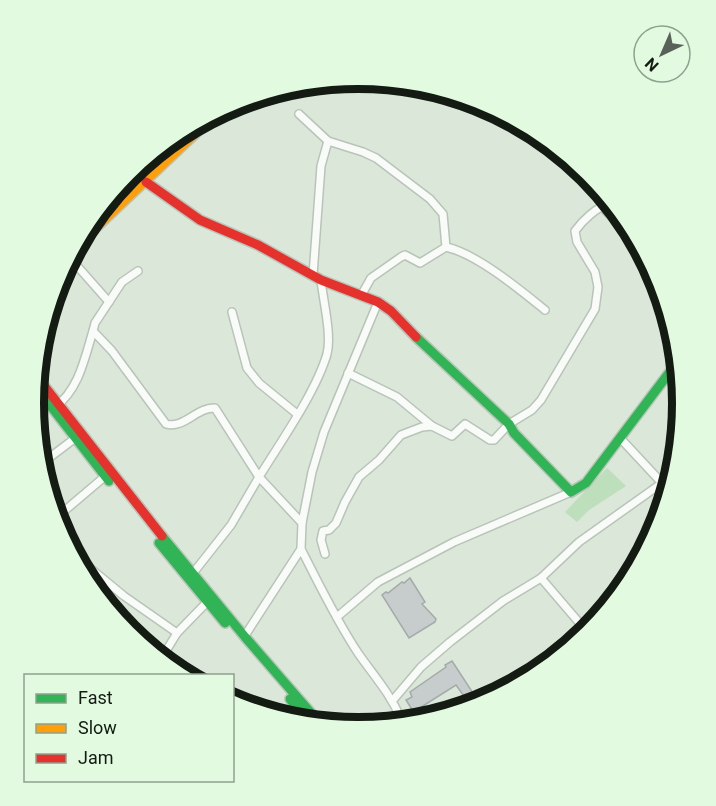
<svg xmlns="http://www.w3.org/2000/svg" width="716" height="806" font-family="Roboto,sans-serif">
  <rect width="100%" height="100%" fill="#dae7d9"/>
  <polygon fill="#bddfbb" points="607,468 626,486 589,510 577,522 565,512"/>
  <g fill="#c6cdcc" stroke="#a4abaa" stroke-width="1.5">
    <polygon points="410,578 425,602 422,604 436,619 435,622 409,638 382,595 386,592 388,593 402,582 404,583"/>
    <polygon points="452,661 473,693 466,699 456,685 418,709 421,712 416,716 406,700 412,697 410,692 446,667 445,665"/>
  </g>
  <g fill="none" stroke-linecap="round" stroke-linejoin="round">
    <g stroke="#b9c4b8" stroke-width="10">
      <g id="street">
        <polyline points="299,114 328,141 363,152 376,158 430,199 443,214 446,247"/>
        <polyline points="601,206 628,233"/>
        <polyline points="71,259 109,302"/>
        <path d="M138,271l-16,11 -27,41 -2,8 19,20 54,73c18,5 31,-17 49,-16l44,69c21,-34 57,-85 68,-123 5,-19 -4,-54 -6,-74"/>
        <polyline points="313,275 321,166 328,141"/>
        <path d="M362,294l9,-16 30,-21 4,-2 15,8 26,-16c31,7 73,42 99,63"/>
        <polyline points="232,312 247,368 259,383 297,414"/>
        <polyline points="348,373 397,397 432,426"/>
        <path d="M55,407c24,-17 30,-50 38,-76"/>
        <polyline points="621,439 662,483"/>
        <polyline points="45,461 78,436"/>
        <polyline points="56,518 109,473"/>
        <polyline points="302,523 312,472 324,432 378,302"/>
        <path d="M325,554l-4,-14 2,-9 6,-1 7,-7 9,-21 14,-25 20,-17 22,-25 21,-8 10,-1 20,10 13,-12 25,16h4l15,-16 23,-14 9,-10 54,-91 3,-22 -3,-15 -18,-30 -2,-11c8,-11 21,-23 33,-27"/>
        <polyline points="79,559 124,596 177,633"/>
        <polyline points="190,577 231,525 259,477 302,523 301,549"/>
        <polyline points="541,578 588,633"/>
        <polyline points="337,617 378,582 454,542 571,492"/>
        <path d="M244,637l57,-88c18,35 35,71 57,104 16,23 32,40 43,66"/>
        <polyline points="163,656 177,633 211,598"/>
        <polyline points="393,700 421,667 450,642 503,601 541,578 579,542 662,483 666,487"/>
      </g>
    </g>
    <g stroke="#b9c4b8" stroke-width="12">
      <g id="fast">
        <polyline points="416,337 509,424 514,433 571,492 586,483 675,365"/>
        <polyline points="36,387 109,481"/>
        <polyline points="162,536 245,637 317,720"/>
        <polyline points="159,543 225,623"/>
        <polyline points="290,699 306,718"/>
      </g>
    </g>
    <g stroke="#b9c4b8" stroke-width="12">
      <polyline id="slow" points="85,238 214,116"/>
    </g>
    <g stroke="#b9c4b8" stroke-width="12">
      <g id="jam">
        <polyline points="146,182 200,220 258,245 321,280 378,302 391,311 416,337"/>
        <polyline points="38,378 162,536"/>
      </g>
    </g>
    <use href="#street" stroke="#f9fbf9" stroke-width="7"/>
    <use href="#fast" stroke="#30b455" stroke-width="9"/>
    <use href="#slow" stroke="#ff9f0a" stroke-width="9"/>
    <use href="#jam" stroke="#e5322d" stroke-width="9"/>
    <g stroke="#bfc2bf" stroke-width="2" stroke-dasharray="10 10" stroke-linecap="butt">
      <polyline points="130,186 173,144"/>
      <polyline points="116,192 133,175"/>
    </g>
  </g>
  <path d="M0 0H716V806H0ZM44 403a314 314 0 1 1 628 0a314 314 0 1 1-628 0Z" fill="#e2fbe0" fill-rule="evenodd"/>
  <path fill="none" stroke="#131b12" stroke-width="8" d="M44 403a314 314 0 1 1 628 0a314 314 0 1 1-628 0Z"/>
  <rect x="24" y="674" width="210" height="108" fill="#e2fbe0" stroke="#8fa18e" stroke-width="1.5"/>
  <rect x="36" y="694" width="30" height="9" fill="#30b455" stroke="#8fa18e" stroke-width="1.5"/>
  <text x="78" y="704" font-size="18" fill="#131b12">Fast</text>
  <rect x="36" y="724" width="30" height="9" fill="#ff9f0a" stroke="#8fa18e" stroke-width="1.5"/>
  <text x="78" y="734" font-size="18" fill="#131b12">Slow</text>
  <rect x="36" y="754" width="30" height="9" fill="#e5322d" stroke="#8fa18e" stroke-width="1.5"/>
  <text x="78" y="764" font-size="18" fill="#131b12">Jam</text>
  <g transform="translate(662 54) rotate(224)"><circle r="28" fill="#e2fbe0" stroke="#8fa18e" stroke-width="1.5"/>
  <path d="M0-4.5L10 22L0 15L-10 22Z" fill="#596258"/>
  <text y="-9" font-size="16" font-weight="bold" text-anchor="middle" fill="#131b12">N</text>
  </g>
</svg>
